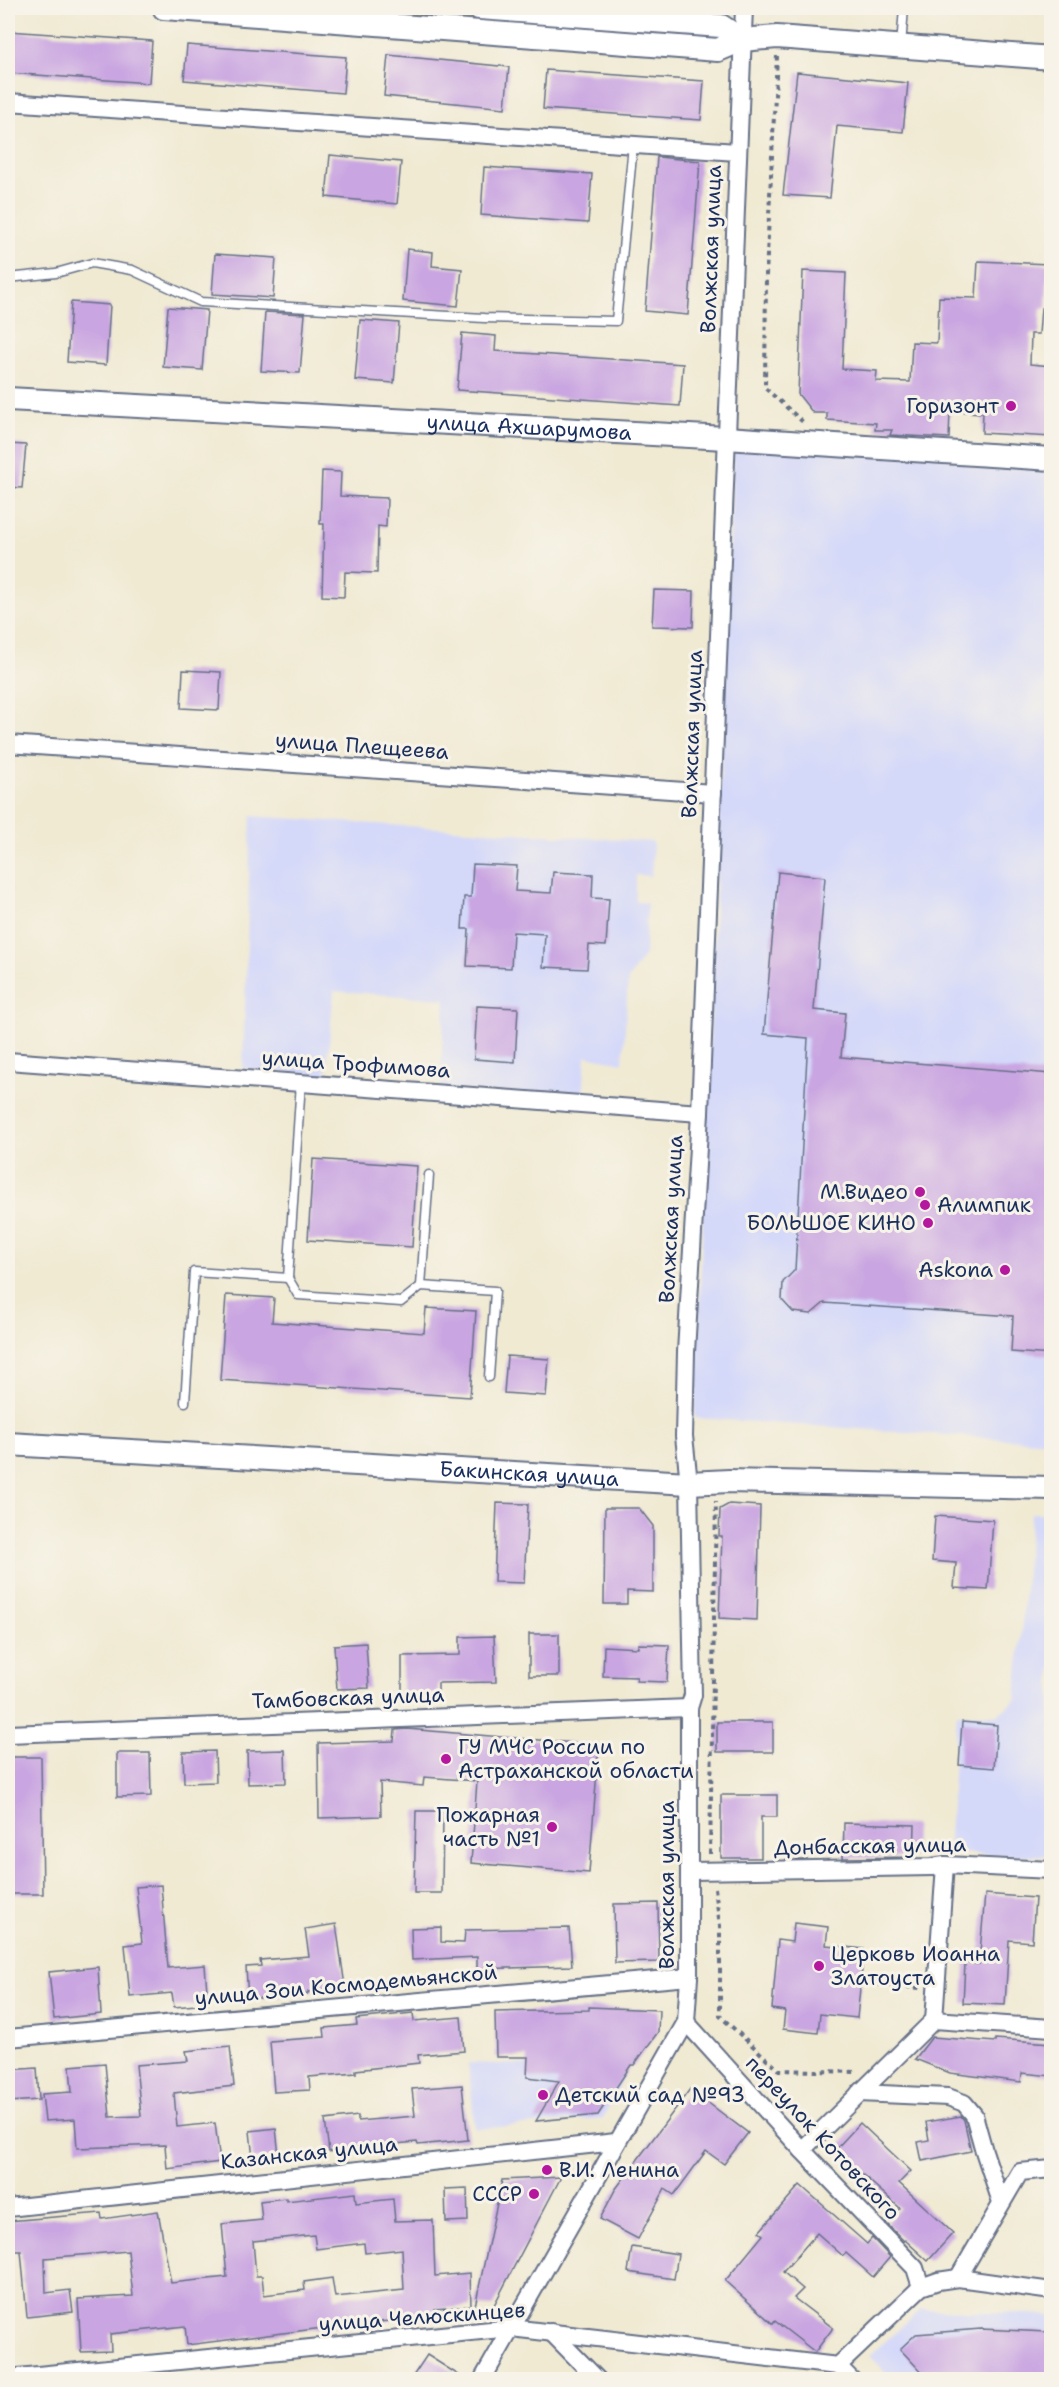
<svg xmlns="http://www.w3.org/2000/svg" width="1059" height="2387" font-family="'Shantell Sans',sans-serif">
  <rect width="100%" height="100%" fill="#f7f3e8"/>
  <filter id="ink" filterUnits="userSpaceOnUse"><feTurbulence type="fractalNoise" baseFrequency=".0167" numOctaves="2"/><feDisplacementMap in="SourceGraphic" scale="12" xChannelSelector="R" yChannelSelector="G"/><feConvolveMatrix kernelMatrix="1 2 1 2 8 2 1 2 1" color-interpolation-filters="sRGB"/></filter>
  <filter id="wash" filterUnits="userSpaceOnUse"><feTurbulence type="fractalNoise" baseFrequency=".008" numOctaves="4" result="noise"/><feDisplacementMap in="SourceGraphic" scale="24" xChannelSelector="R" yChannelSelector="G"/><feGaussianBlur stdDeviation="1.35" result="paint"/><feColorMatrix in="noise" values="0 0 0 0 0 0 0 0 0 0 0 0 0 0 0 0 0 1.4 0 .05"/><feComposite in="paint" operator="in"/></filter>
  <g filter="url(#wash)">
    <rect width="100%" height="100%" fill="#f0ead3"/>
    <g fill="#d4d8f9">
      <polygon points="734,442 1051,463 1051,1442 695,1418"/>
      <polygon points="251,816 653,842 651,876 636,875 636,902 647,903 645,955 628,979 623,1063 586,1056 583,1098 440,1089 445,999 334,991 326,1076 243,1068"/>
      <polygon points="1031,1513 1051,1514 1051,1856 948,1853 957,1713 998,1715 1016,1699"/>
      <polygon points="468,2063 573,2066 627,2071 603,2118 475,2129"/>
      <polygon points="921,2309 1051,2315 1051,2379 892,2379 869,2356"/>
    </g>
    <polygon fill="#c2d375" stroke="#6e816a" stroke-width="1.5" points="224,8 412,8 718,31 718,42"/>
    <g id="blocks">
      <g fill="#c9a5e1" fill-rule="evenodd">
        <polygon points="8,31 152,41 149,83 8,73"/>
        <polygon points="187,45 346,57 343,93 184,80"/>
        <polygon points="388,55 509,67 505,108 384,96"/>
        <polygon points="546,70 704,81 701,120 543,109"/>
        <polygon points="797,72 908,83 903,132 837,126 830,198 783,195"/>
        <polygon points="330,155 401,162 397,204 326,197"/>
        <polygon points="657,157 700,161 688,315 645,311"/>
        <polygon points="484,167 592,174 588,223 481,215"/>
        <polygon points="407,249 433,252 432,266 462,269 458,306 403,301"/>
        <polygon points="215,254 276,258 273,298 212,294"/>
        <polygon points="978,261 1048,264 1046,308 1041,308 1039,334 1031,334 1030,364 1052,366 1052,437 982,433 983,413 950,411 949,438 890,435 892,430 875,430 876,423 827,420 827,413 813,413 798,394 803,271 846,273 842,369 877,371 876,381 910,382 912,342 937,343 939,297 976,298"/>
        <polygon points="71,302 110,305 106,365 67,362"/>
        <polygon points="168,307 207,310 202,370 163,367"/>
        <polygon points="265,312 305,314 300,373 261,371"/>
        <polygon points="360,320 399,323 394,383 355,380"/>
        <polygon points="462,333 496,336 495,351 683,364 680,406 457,390"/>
        <polygon points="8,444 26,445 22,488 8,487"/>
        <polygon points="322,471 341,472 340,496 387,498 386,527 378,526 377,573 345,572 344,597 322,596 324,524 320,524"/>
        <polygon points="654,590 694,591 693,627 652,626"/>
        <polygon points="183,670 221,672 219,710 181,708"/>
        <polygon points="473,864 517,866 515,891 551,893 553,872 593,874 592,898 609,899 606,946 589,945 587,969 543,967 545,934 513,932 511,968 467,966 469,929 462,929 464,897 471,897"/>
        <polygon points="778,872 825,877 814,1010 845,1013 841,1057 1052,1074 1052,1355 1011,1352 1013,1316 824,1303 811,1314 793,1312 782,1300 783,1282 795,1270 808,1038 764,1034"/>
        <polygon points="477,1006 518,1008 515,1062 474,1059"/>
        <polygon points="313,1159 417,1166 412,1247 308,1240"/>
        <polygon points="226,1295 274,1298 272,1322 424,1333 426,1308 476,1311 470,1397 220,1380"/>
        <polygon points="507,1356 549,1359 546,1396 504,1393"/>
        <polygon points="497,1503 528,1504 524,1583 494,1582"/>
        <polygon points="729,1504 760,1506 757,1620 719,1618 722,1536 719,1536 720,1509"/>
        <polygon points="605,1508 639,1508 653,1526 653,1592 627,1591 627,1604 604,1604"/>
        <polygon points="935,1516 993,1520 988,1590 954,1588 956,1563 932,1561"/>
        <rect x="529" y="1634" width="30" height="42"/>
        <polygon points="494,1636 496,1682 438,1683 438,1694 402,1694 402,1656 460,1655 460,1637"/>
        <polygon points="366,1643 369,1688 337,1689 334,1645"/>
        <polygon points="638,1644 669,1645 667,1682 636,1681 637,1677 603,1676 604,1646 638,1648"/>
        <rect x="717" y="1722" width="56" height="30"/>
        <polygon points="962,1722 997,1725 994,1768 959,1765"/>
        <polygon points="407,1729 599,1745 589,1873 471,1863 477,1781 424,1777 423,1786 380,1782 381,1816 319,1818 318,1743 394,1741 395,1730"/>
        <polygon points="285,1750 286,1783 248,1784 247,1751"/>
        <polygon points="215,1751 216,1782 184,1783 183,1752"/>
        <polygon points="117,1753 150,1753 151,1796 117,1797"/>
        <polygon points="8,1757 41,1757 43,1894 8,1894"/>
        <polygon points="721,1795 777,1795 777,1817 761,1817 761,1858 721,1858"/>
        <polygon points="416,1811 443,1811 442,1893 414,1893"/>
        <polygon points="844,1823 915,1825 914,1857 843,1858"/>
        <polygon points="161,1885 168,1968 205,1965 208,2004 174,2007 172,1993 130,1997 125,1945 142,1943 136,1887"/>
        <polygon points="985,1894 1035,1898 1032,1942 1009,1940 1005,2005 963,2003 965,1963 979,1964"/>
        <polygon points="658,1903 659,1962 615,1963 614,1904"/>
        <polygon points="794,1923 828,1927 826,1945 864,1949 857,2018 820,2014 818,2033 783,2029 785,2011 772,2009 778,1940 792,1942"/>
        <polygon points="336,1924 345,1986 308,1992 308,1994 248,1999 246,1967 261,1966 260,1960 309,1956 305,1929"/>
        <polygon points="441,1927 441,1942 464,1943 465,1930 569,1928 572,1966 477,1969 477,1957 412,1960 411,1928"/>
        <polygon points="98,1967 101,2014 54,2019 49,1972"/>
        <polygon points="589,2007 659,2010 658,2032 634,2065 631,2065 598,2115 536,2121 559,2081 527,2077 528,2057 496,2057 495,2012 589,2010"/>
        <polygon points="413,2013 414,2021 461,2017 464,2051 418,2055 419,2063 356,2070 356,2073 309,2077 310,2090 274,2092 270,2041 325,2037 324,2028 357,2025 356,2019"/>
        <polygon points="932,2037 995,2042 995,2039 1052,2043 1052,2076 1022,2073 1021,2082 950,2073 915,2059"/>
        <polygon points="230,2046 234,2086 174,2093 177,2127 215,2123 220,2162 167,2169 165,2145 77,2148 75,2119 45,2121 42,2094 72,2092 70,2066 105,2063 110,2117 141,2116 136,2065 188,2061 186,2051"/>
        <polygon points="37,2068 39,2100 8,2102 8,2070"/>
        <polygon points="462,2085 468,2140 418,2145 417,2142 361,2147 329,2152 325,2120 358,2116 358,2121 415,2116 412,2089"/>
        <polygon points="690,2089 748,2133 724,2164 706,2151 674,2195 665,2189 638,2239 600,2219 615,2190"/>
        <polygon points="961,2116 964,2120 971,2151 922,2161 918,2142 929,2140 926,2122"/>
        <polygon points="860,2123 911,2171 899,2183 953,2233 928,2261 905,2240 904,2241 886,2223 900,2208 835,2150"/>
        <polygon points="276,2128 279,2156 253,2159 250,2131"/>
        <polygon points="561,2177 493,2307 475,2306 502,2180"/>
        <polygon points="800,2185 867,2244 872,2238 890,2257 873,2277 846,2253 843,2256 817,2233 783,2272 803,2289 794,2298 833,2328 815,2352 775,2321 773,2324 725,2281 763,2235 759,2232"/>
        <polygon points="467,2188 468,2221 446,2222 445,2189"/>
        <path d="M355,2193l1,10 37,-4 2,22 38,-1 2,56 35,-3 1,33 -36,3 1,8 -81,7 -168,21 -2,-19 -75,8 1,17 -30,1 -3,-53 55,-3 -5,-45 -83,7 1,35 24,-3 3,22 -46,5 -6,-66h-13v-30l93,-8 1,6 56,-8 13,72 56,-6 -5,-53 40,-4 -2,-19 26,-3v3zM314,2235l2,14 48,-6 1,10 37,-4 2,41 -69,7 -3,-19 -28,4 1,8 -41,5 -2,-19h-6l-3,-35z"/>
        <polygon points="632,2247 678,2254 674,2279 628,2272"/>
        <polygon points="981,2329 1048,2332 1052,2337 1052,2379 928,2379 900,2349 916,2334"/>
        <polygon points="427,2355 465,2379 411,2379"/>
      </g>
    </g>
  </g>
  <g filter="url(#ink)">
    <use href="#blocks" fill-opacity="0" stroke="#667087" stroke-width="1.5"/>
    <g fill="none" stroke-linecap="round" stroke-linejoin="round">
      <g stroke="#667087" stroke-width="11">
        <g id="lane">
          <polyline points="901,46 904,8"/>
          <polyline points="8,278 56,273 92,263 132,270 201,302 484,318 616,321 633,145"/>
          <polyline points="288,1278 298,1295 401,1302 421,1286 495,1291 489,1377"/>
          <polyline points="421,1286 429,1175"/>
          <polyline points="185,1402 194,1272 288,1278 301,1082"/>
        </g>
      </g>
      <g stroke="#667087" stroke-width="20">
        <g id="street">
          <polyline points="8,102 737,152"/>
          <polyline points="8,744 713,793"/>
          <polyline points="8,1061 700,1113"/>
          <polyline points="8,1734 689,1708"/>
          <polyline points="690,1871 932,1867 945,1865 1052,1870"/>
          <polyline points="934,2020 1052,2028"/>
          <polyline points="686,2022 802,2150 915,2268 921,2287"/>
          <polyline points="8,2038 689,1977"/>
          <polyline points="859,2093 948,2097 964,2103 974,2115 984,2151 1001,2202"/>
          <polyline points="802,2150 934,2020 945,1865"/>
          <polyline points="8,2208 616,2142"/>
          <polyline points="958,2278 1020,2172 1052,2169"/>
          <polyline points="551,2332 598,2380"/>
          <polyline points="838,2366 921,2287 938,2281 958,2278 1052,2291"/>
          <polyline points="838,2366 852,2380"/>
          <polyline points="8,2378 511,2328 838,2366"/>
          <polyline points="482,2380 686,2022 689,1977 689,1708 693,1695 689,1483 684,1436 686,1352 700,1113 744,8"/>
        </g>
      </g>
      <g stroke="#667087" stroke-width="26">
        <g id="secondary">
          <polyline points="164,8 718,50 742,40 777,37 1052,58"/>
          <polyline points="479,8 721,26 742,40"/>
          <path id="s1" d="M8,399l718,39 326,21"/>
          <path id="s2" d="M8,1444l681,39 40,-2 323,7"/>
        </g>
      </g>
      <g stroke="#667087" stroke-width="4" stroke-dasharray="4.5 4.5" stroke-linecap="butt">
        <polyline points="779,8 779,16"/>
        <polyline points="777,56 766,275 765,388 803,422"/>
        <polyline points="710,1854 716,1501"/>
        <polyline points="715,1888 720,1926 720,2016 779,2070 856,2072"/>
        <polyline points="861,1983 920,1988"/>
      </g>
      <use href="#lane" stroke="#fff" stroke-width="8"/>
      <use href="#street" stroke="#fff" stroke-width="16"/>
      <use href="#secondary" stroke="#fff" stroke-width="22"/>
    </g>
  </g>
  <g fill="#b5179e" stroke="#f7f3e8" stroke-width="2">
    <circle cx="1011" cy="406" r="6"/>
    <circle cx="920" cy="1192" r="6"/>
    <circle cx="925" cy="1205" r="6"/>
    <circle cx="928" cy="1223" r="6"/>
    <circle cx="1005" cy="1270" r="6"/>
    <circle cx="446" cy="1759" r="6"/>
    <circle cx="552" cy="1827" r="6"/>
    <circle cx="819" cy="1966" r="6"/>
    <circle cx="543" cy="2095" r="6"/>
    <circle cx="547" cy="2170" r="6"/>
    <circle cx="534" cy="2194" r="6"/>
  </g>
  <g text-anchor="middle" stroke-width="6" stroke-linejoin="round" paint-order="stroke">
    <g font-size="21" fill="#1b2f5e" stroke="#f7f3e8">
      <text transform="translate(711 249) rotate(-88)" y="7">Волжская улица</text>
      <text dy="7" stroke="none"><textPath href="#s1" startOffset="522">улица Ахшарумова</textPath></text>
      <text transform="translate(692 734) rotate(-88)" y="7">Волжская улица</text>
      <text transform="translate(362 746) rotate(4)" y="7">улица Плещеева</text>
      <text transform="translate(356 1064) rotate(4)" y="7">улица Трофимова</text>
      <text transform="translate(671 1219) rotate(-87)" y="7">Волжская улица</text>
      <text dy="7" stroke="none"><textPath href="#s2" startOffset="522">Бакинская улица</textPath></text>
      <text transform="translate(348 1698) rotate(-2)" y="7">Тамбовская улица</text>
      <text transform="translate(870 1846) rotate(-1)" y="7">Донбасская улица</text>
      <text transform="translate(667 1885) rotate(-90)" y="7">Волжская улица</text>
      <text transform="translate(346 1985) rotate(-5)" y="7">улица Зои Космодемьянской</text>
      <text transform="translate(823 2138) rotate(47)" y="7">переулок Котовского</text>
      <text transform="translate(309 2153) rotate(-6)" y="7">Казанская улица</text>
      <text transform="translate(422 2317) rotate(-4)" y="7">улица Челюскинцев</text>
    </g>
    <g font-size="21" fill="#1b2f5e" stroke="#f7f3e8" text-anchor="end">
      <text x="999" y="413">Горизонт</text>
      <text x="908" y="1199">М.Видео</text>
      <text x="937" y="1212" text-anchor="start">Алимпик</text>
      <text x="916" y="1230">БОЛЬШОЕ КИНО</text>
      <text x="993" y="1277">Askona</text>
      <text x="458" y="1754" text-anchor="start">ГУ МЧС России по<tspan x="458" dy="24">Астраханской области</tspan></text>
      <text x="540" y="1822">Пожарная<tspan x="540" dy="24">часть №1</tspan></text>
      <text x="831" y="1961" text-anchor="start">Церковь Иоанна<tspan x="831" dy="24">Златоуста</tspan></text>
      <text x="555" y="2102" text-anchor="start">Детский сад №93</text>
      <text x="559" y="2177" text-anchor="start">В.И. Ленина</text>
      <text x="522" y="2201">СССР</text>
    </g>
  </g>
  <rect width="1059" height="2387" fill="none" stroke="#f7f3e8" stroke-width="30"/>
</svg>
